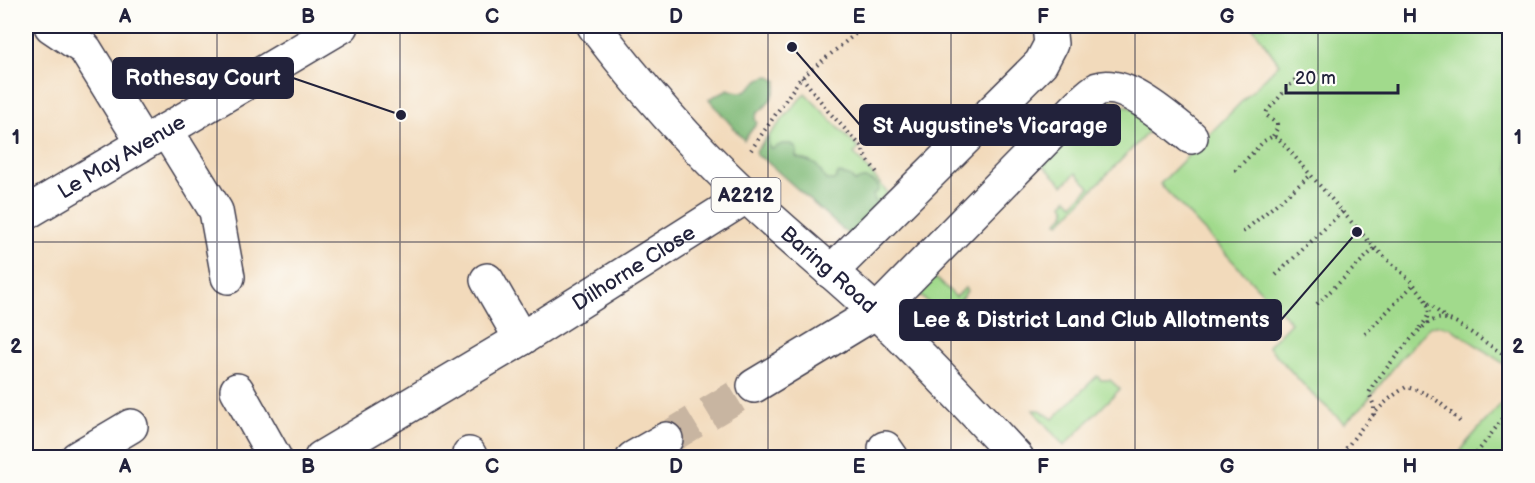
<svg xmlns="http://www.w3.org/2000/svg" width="1535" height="483" font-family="'Balsamiq Sans',sans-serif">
  <rect width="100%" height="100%" fill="#fdfcf7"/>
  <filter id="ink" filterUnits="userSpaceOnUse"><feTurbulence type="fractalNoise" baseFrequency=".0167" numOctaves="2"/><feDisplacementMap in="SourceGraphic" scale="12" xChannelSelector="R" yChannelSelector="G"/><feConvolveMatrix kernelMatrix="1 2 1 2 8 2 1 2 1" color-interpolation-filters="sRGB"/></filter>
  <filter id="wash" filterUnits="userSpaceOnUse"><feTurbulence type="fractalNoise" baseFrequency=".008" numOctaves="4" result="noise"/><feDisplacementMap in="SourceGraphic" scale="24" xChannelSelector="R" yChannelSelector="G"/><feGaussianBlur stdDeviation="1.35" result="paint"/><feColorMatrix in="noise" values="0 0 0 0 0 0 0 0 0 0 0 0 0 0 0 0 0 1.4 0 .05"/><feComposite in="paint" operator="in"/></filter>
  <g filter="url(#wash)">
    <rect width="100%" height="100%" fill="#f2dabb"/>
    <g fill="#a1da8c" stroke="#627e64" stroke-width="1.5">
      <polygon points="1252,26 1500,26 1509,30 1509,457 1457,457 1467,442 1508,396 1507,366 1449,327 1435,325 1429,327 1404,355 1361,408 1344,423 1311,393 1268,346 1291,322 1257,287 1160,184 1279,64"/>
      <polygon points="805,93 859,149 854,153 888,193 846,232 756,151"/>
      <path d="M1110,100l24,9 19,18 -93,96 -3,-1c8,-8 12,-9 6,-19l4,-5 6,6 17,-17 -14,-14 -13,12 -25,-25 52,-54z"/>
      <polygon points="930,277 938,280 956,297 965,288 967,291 959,301 951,323 914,290"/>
      <polygon points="1097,376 1101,380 1110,380 1120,389 1064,446 1033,410 1040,410 1053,419"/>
    </g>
    <g fill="#80ba78" stroke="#516e5a" stroke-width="1.5">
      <path d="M769,76l8,5c-1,13 -9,25 -20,32l-2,6 2,4 -13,17 -35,-41 19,-10c23,11 24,-12 41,-13z"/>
      <path d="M768,136l1,11 3,2 10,-5h10l5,6 -1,7c7,4 15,3 21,9 3,3 6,10 9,14h8l5,-7 12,4 4,5c11,-6 13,-3 23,3l1,5 -6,5 2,6 4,1 -29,34 -85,-76 -9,-5v-4z"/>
    </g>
  </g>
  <g filter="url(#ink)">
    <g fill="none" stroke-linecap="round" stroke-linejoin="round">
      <polyline stroke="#c8b5a1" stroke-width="33" stroke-dasharray="33 16" stroke-linecap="butt" points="666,439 754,386"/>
      <g stroke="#413e4e" stroke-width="36">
        <g id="minor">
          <polyline points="51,26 85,49 143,143"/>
          <polyline points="166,130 216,211 228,277"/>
          <path id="s1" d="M26,213l316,-187"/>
          <polyline points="831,272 1041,63 1051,44 1049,26"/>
          <polyline points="487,280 521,339"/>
          <path d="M754,386l122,-74 207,-211c5,-5 9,-9 15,-12 27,-10 73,32 93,48"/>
          <polyline points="237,390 275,458"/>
          <polyline points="885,448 892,458"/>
          <polyline points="469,454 471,458"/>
          <polyline points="77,458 131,426"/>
          <path id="s2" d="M321,458l200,-119 226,-143"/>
          <polyline points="633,458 666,439"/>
        </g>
      </g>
      <g stroke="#413e4e" stroke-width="36">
        <g id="major">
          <path id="s3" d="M594,26c46,61 96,117 151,169 43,41 90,78 133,119 48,46 94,95 139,144"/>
        </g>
      </g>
      <g stroke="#413e4e" stroke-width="4" stroke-dasharray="1.5 4.5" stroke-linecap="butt">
        <polyline points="802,77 828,111 861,146 865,156 878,174"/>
        <polyline points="1273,136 1277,129 1277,124 1266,115 1267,111 1301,73"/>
        <polyline points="751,150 800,79 865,26"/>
        <path d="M1235,171l29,-30 9,-5 5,2c33,36 64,75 98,111 14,14 46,38 52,57 3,10 -5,18 -10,25"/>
        <polyline points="1243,232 1311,175"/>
        <polyline points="1276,275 1343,211"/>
        <polyline points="1428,303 1447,319"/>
        <polyline points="1317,304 1375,248"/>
        <polyline points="1365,334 1413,285"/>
        <path d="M1374,415v-9l-5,-13 4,-8c12,-14 45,-60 61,-65 8,-3 15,-1 23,3l53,36"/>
        <path d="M1339,458c19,-26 39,-54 67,-71 25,5 39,19 56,37"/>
        <polyline points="1473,458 1510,409"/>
      </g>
      <use href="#minor" stroke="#fff" stroke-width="33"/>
      <use href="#major" stroke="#fff" stroke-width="33"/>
    </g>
  </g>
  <path fill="none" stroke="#22223b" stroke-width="1.5" stroke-opacity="0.55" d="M217,26v432M400,26v432M584,26v432M768,26v432M951,26v432M1135,26v432M1318,26v432M26,242h1484"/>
  <g text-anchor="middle" stroke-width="4.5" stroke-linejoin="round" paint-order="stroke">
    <rect fill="#fdfcf7" stroke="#646373" stroke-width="1.5" x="711.5" y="178" width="69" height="34" rx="4.5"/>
    <g font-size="20" font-weight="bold" fill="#22223b">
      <text x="746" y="202">A2212</text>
    </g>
    <g font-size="21" fill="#22223b" stroke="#fdfcf7">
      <text dy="7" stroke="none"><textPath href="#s1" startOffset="111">Le May Avenue</textPath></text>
      <text dy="7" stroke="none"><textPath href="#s2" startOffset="366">Dilhorne Close</textPath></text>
      <text dy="7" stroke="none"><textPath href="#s3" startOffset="339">Baring Road</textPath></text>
    </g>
  </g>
  <path fill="none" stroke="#22223b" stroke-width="2" d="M401 115L293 78M792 47L860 125M1357 232L1281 320"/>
  <g fill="#22223b" stroke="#fdfcf7" stroke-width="2">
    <circle cx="401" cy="115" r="6"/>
    <circle cx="792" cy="47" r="6"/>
    <circle cx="1357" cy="232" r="6"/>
  </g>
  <g fill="#22223b" stroke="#22223b" stroke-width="2">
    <rect x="113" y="58" width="180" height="40" rx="6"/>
    <rect x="860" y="105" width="260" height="40" rx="6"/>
    <rect x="900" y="300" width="381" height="40" rx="6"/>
  </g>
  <g font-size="22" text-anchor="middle" font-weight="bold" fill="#fff">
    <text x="203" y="85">Rothesay Court</text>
    <text x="990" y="133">St Augustine's Vicarage</text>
    <text x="1091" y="327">Lee &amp; District Land Club Allotments</text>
  </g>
  <rect width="1535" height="483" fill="none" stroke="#fdfcf7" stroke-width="66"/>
  <path d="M1286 84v9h112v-9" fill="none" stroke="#22223b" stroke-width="3"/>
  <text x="1295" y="84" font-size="18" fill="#22223b" stroke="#fdfcf7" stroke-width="4.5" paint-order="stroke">20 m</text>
  <rect x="33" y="33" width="1469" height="417" fill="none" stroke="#22223b" stroke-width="2"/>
  <g font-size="20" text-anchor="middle" font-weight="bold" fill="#22223b">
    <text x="125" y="23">A</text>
    <text x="308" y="23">B</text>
    <text x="492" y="23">C</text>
    <text x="676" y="23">D</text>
    <text x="859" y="23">E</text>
    <text x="1043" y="23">F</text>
    <text x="1227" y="23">G</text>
    <text x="1410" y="23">H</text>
    <text x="16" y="144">1</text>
    <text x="1518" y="144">1</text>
    <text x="16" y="353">2</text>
    <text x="1518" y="353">2</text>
    <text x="125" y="473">A</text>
    <text x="308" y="473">B</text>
    <text x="492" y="473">C</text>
    <text x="676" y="473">D</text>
    <text x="859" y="473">E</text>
    <text x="1043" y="473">F</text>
    <text x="1227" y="473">G</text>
    <text x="1410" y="473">H</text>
  </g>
</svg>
